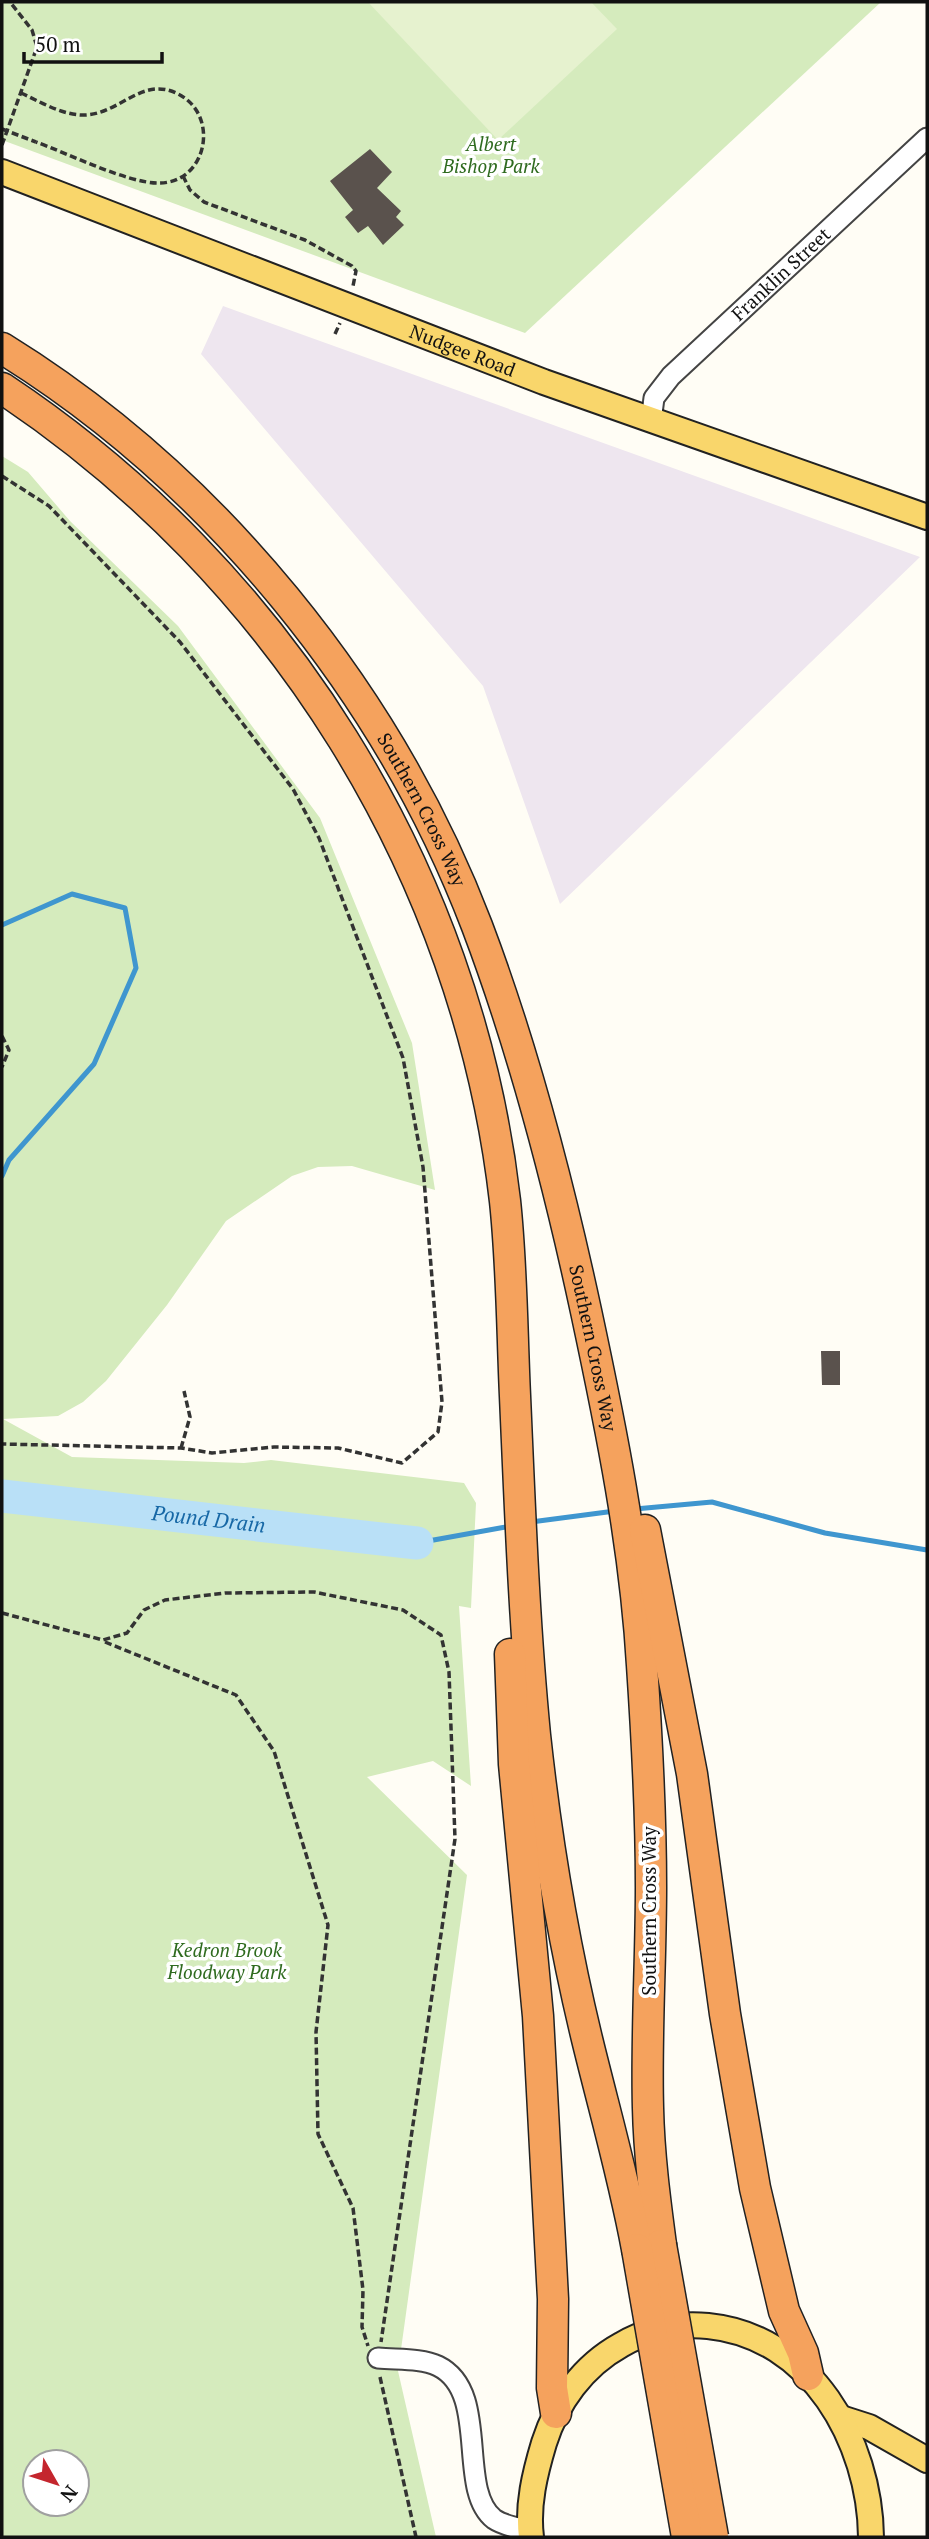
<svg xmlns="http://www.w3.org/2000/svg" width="929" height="2539" font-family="'PT Serif',serif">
  <rect width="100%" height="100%" fill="#fffdf5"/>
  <polygon fill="#eee6ef" points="223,306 920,557 560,904 483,686 201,354"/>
  <g fill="#d5ebbd" fill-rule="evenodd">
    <polygon points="2,2 881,2 525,333 2,140"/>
    <path d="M2,456l26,16 42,49 108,105 142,192 92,225 23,147 -83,-24 -34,1 -26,9 -66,45 -59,84 -61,76 -23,21 -25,14 -55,3 69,38 172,6 27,-3 193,23 12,20 -5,105 -12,-2 12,180 -38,-25 -66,16 100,98 -69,496 38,166h-434zM35,2462h42v42h-42z"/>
  </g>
  <polygon fill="#e6f2cf" points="368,2 591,2 617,29 498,140"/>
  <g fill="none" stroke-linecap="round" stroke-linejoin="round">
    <g stroke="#3f96cf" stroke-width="5">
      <polyline points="2,925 72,894 125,908 136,968 94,1064 9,1160 2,1176"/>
      <polyline points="635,1509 712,1502 825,1533 927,1550"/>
      <polyline points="531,1522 615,1511"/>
      <polyline points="417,1543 511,1526"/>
    </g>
    <path stroke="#b9e0f7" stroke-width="33" id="s1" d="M2,1496l415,47"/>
  </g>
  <g fill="#5a524d">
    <polygon points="370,149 392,172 377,188 401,211 396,217 404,225 383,245 368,226 358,233 345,217 353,210 330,181"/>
    <polygon points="821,1351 840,1351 840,1385 822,1385"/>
  </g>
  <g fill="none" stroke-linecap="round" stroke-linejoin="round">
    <g stroke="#444" stroke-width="23">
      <g id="minor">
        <path id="s2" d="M651,421l3,-23 17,-22 256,-238"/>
        <path d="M378,2358c19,2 43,0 60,8 53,26 18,123 56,153 10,7 25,9 36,12"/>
      </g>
    </g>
    <g stroke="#222" stroke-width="28">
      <g id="major">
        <path id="s3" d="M2,172l542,210 383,135"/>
        <polyline points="841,2418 869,2427 927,2460"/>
        <path d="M531,2537c-4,-32 4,-64 13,-94 13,-41 39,-77 77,-98 27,-16 56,-22 87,-19 103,10 162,115 163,211"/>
      </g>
    </g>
    <g stroke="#222" stroke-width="33">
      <g id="highway">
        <path id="s4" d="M2,348c212,131 386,345 475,578 47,124 81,255 109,385 25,117 49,235 56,354 5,74 9,148 9,222 0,74 -5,148 -3,221 1,46 7,92 13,137"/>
        <path d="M2,388c277,184 465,482 503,813 7,65 7,130 10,195 5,113 9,226 20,339 11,102 28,205 52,304 17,70 37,139 50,210"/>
        <polyline points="645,1530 692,1774 725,2014 755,2188 784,2311 803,2353 808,2375"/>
        <polyline points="510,1654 514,1764 538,2016 553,2299 552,2388 556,2413"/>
      </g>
    </g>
    <g stroke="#333" stroke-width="3.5" stroke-dasharray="7 3.5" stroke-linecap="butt">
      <path d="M21,93c20,9 42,23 65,22 34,-2 56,-38 90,-22 45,20 32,91 -18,90 -31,0 -91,-30 -122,-41"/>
      <polyline points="2,145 37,47 32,30 10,2"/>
      <polyline points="183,176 190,190 204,202 305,240 352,266 356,271 353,286"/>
      <polyline points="335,334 340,323"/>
      <polyline points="2,476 49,506 180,642 293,789 319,838 403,1058 423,1167 442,1402 438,1432 402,1463 338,1448 274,1447 212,1453 181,1448 2,1444"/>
      <polyline points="2,1036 9,1050 2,1067"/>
      <polyline points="181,1448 190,1417 184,1391"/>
      <polyline points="2,1613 103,1640 127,1633 144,1610 165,1600 225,1593 314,1592 403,1610 441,1635 449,1672 455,1839 381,2342"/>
      <polyline points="105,1642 236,1695 274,1751 328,1925 316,2032 318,2134 353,2208 363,2290 362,2327 368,2346"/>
      <polyline points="380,2377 416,2537"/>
    </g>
    <use href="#minor" stroke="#fff" stroke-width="19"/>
    <use href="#major" stroke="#f9d66b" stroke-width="24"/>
    <use href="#highway" stroke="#f5a25d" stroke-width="30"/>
    <g stroke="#222" stroke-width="33" stroke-linecap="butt">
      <g id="highway-bridge">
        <polyline points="661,2245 713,2537"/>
        <polyline points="637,2249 687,2537"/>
      </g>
    </g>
    <polyline stroke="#333" stroke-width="3.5" stroke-dasharray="7 3.5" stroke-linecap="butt" points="2,129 36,142"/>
    <use href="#highway-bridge" stroke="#f5a25d" stroke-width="30"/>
  </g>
  <g text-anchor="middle" stroke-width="7" stroke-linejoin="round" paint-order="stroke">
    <g font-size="19" font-style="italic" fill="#2f6b1f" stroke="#fff">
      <text x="491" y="151">Albert<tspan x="491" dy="22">Bishop Park</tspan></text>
      <text x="227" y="1957">Kedron Brook<tspan x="227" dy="22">Floodway Park</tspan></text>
    </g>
    <g font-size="19" fill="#111" stroke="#fff">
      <text dy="7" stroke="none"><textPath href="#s2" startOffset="201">Franklin Street</textPath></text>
      <text dy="7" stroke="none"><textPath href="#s3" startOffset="494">Nudgee Road</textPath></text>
      <text dy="7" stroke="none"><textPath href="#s4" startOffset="632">Southern Cross Way</textPath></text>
      <text dy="7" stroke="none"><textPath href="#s4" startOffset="1199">Southern Cross Way</textPath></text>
      <text transform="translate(649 1911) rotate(-90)" y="7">Southern Cross Way</text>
    </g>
    <g font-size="21" font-style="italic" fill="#1768a6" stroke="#fff">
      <text dy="7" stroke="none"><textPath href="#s1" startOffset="208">Pound Drain</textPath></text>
    </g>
  </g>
  <rect width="929" height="2539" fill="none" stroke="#111111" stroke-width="7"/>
  <g transform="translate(56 2483) rotate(129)"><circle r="33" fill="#ffffff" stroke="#a0a0a0" stroke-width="2"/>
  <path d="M0-5L12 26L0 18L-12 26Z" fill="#c4262e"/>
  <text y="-10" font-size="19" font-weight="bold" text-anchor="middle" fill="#111111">N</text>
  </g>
  <path d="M24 52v10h138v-10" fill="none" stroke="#111111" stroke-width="3.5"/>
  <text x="35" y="52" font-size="21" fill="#111111" stroke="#ffffff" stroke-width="5" paint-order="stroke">50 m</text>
</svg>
